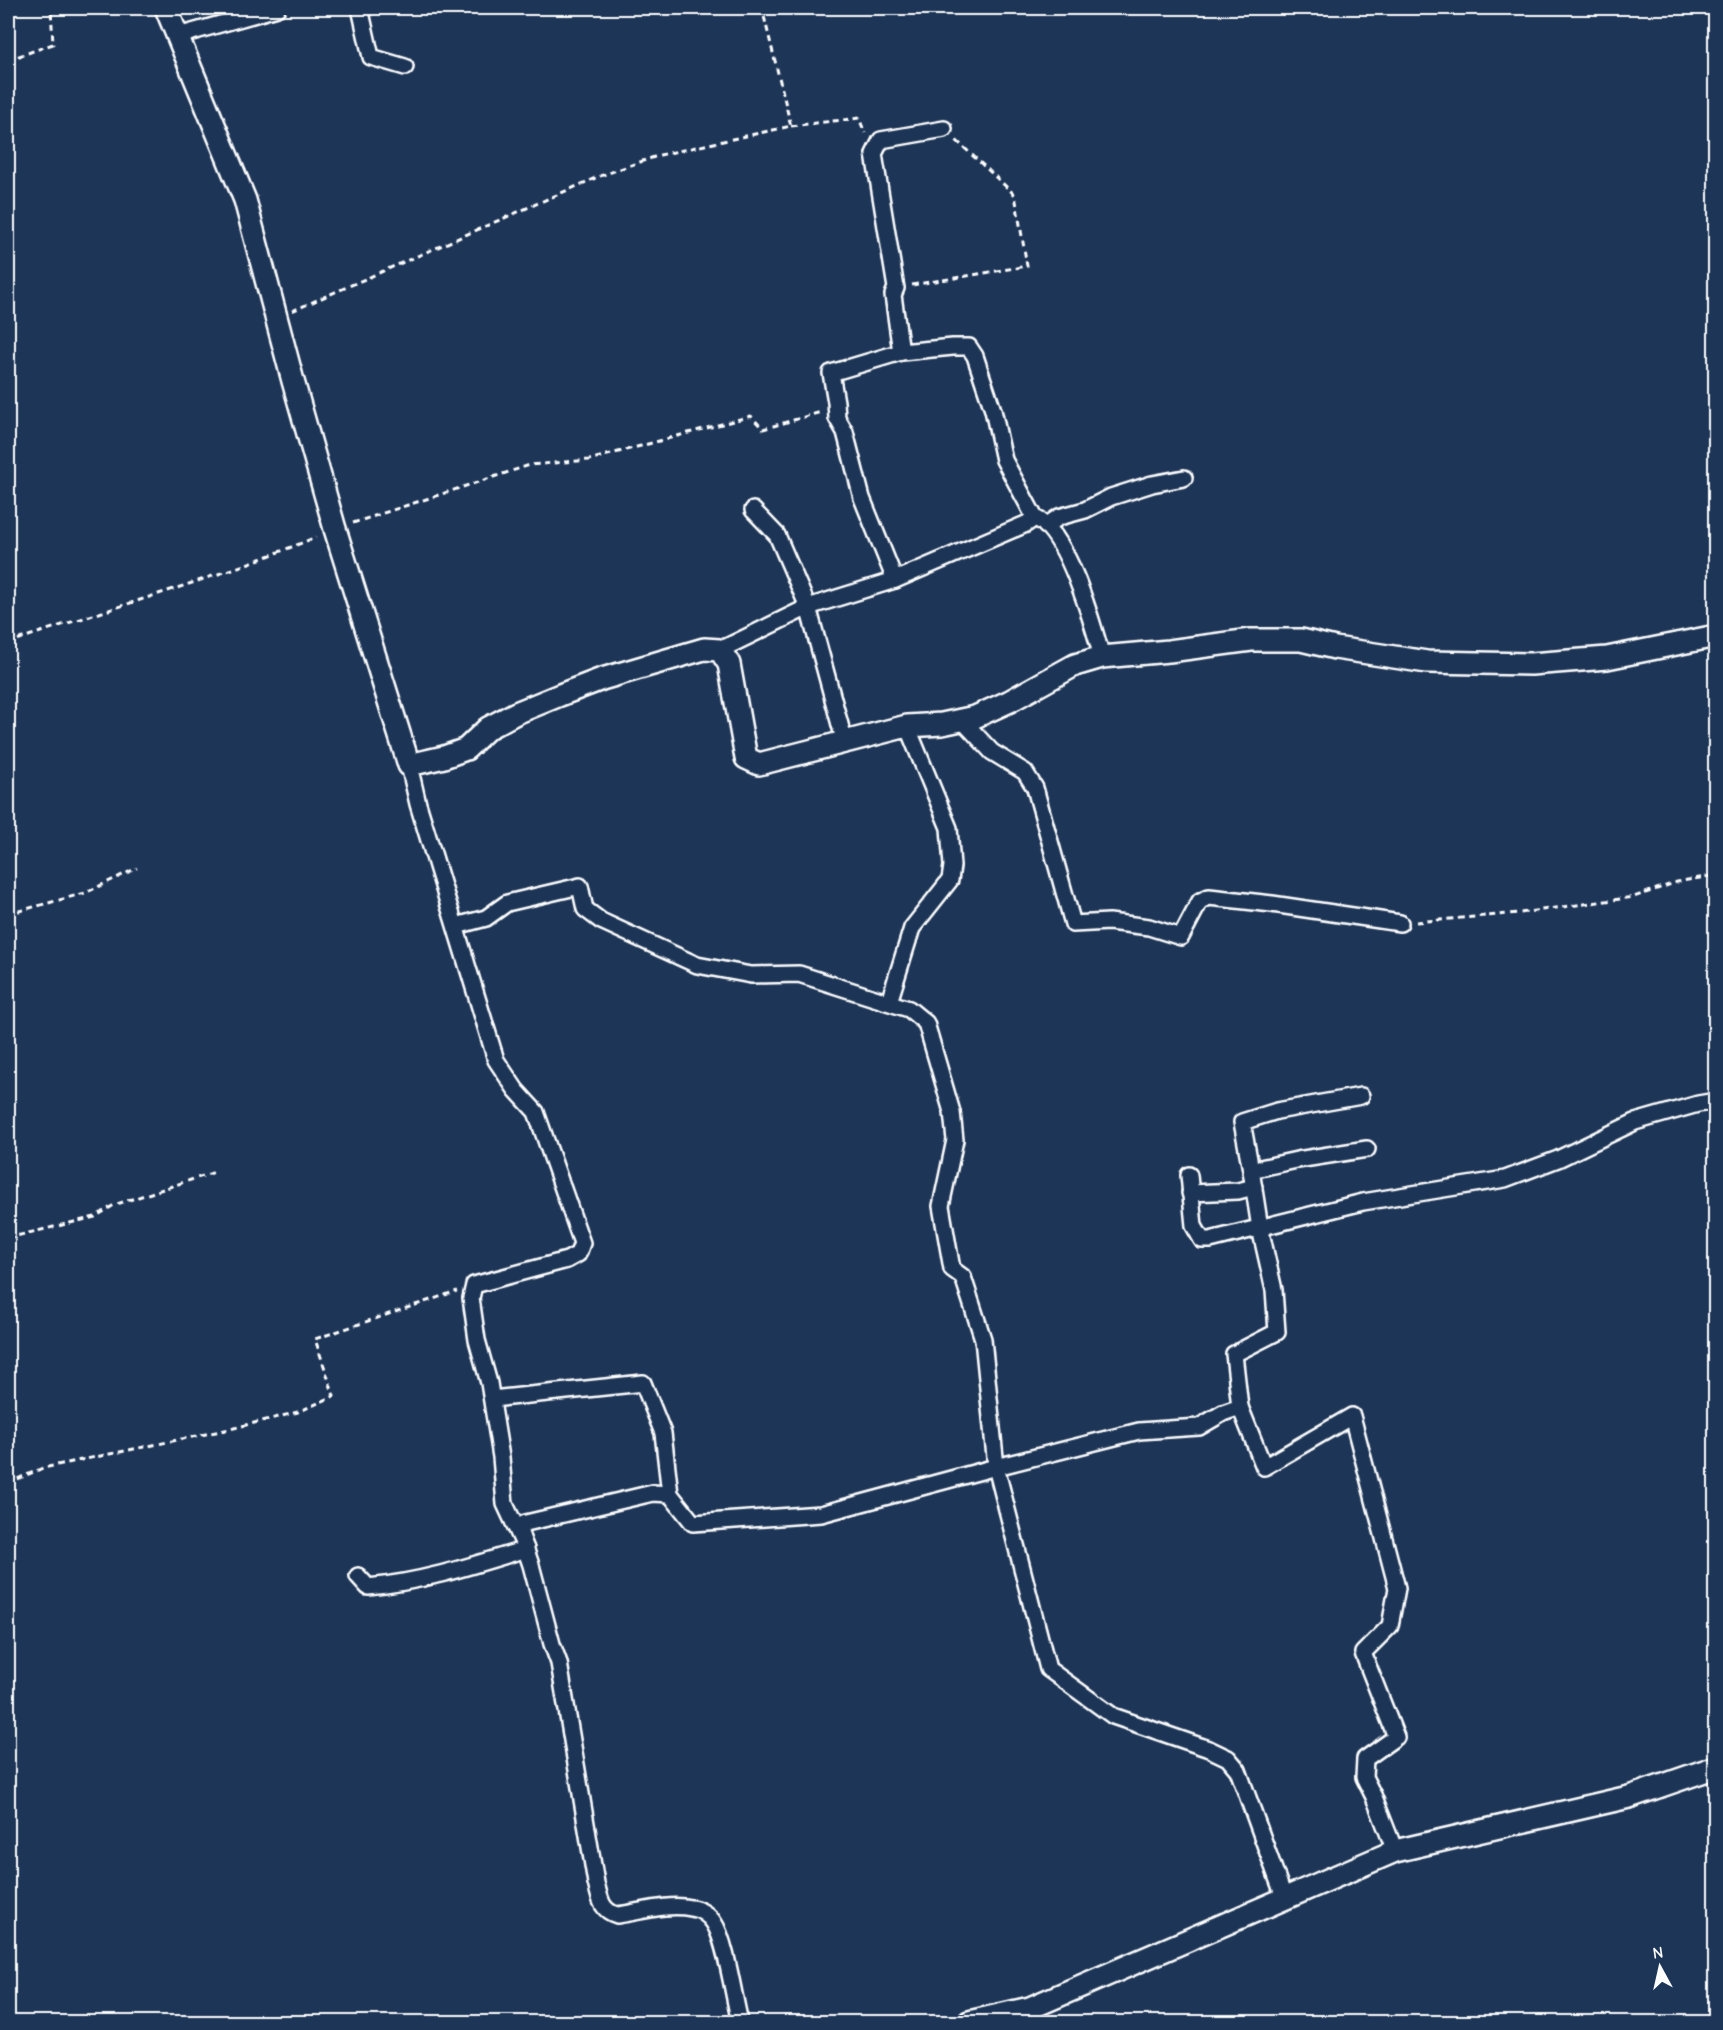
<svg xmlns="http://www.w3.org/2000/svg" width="1723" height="2030" font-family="'Comic Neue',sans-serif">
  <rect width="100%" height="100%" fill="#1d3557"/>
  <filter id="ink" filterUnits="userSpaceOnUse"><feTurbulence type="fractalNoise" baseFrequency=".0167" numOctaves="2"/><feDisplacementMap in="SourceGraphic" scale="12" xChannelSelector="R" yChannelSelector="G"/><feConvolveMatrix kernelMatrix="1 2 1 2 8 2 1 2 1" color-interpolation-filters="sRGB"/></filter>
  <g filter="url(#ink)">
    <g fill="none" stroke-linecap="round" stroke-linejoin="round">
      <g stroke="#fff" stroke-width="20">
        <g id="street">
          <polyline points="360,8 371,57 405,67"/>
          <polyline points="178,36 277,8"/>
          <polyline points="944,129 881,140 874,154 896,288 893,295 901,352 831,373 836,402 837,418 845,432 862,498 895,580 1026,524 1035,518"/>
          <path d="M901,352l52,-5h16l6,9 18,54 11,50 31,58c32,12 58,107 67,139"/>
          <polyline points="753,510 777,535 808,607 845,743"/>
          <polyline points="1046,526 1059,517 1085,510 1111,497 1152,484 1184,478"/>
          <polyline points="720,650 808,607 895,580"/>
          <polyline points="962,720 992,752 1025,772 1035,788 1073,924 1109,922 1149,927 1181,937 1200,901 1209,897 1272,904 1400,923"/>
          <polyline points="456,926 486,918 507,903 580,886 585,909 601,921 697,965 751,975 799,974 909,1009 926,1023 952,1112 955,1140 941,1206 952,1269 963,1277 983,1339 996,1467 1048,1669 1113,1716 1209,1749 1228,1758 1238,1770 1284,1897"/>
          <polyline points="889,1002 912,928 950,880 952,866 949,828 907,726"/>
          <polyline points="1361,1096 1277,1111 1242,1122 1251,1170 1260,1228 1274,1290 1277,1332 1234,1354 1240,1407 1264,1467 1352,1416 1397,1588 1390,1626 1363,1653 1396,1737 1365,1759 1364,1777 1374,1797 1395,1851"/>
          <polyline points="1251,1170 1297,1160 1367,1149"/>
          <polyline points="1189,1175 1194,1226 1202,1240 1210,1240 1363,1202 1505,1179 1558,1159 1635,1122 1698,1104 1716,1101"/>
          <polyline points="1190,1193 1238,1191 1254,1187"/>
          <polyline points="492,1399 643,1383 663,1433 670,1494"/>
          <path d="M358,1576l10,11c54,-5 106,-22 158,-38l-21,-45 -4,-47 -12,-74 -12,-43 -6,-42 3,-13 93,-25 11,-6 4,-11 -46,-131 -20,-22 -20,-30 -78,-256 -9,-39"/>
          <path d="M740,2022c-6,-23 -14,-81 -26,-99 -5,-8 -14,-14 -23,-15 -23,-5 -51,4 -74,7 -16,-4 -17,-17 -21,-32l-37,-220 -7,-19 -21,-79 -13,-38 8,-4 127,-30 17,1 23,29 128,-9 175,-47 143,-36 60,-4 24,-14 17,-6"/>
        </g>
      </g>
      <g stroke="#fff" stroke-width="26">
        <g id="secondary">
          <polyline points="166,8 245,200 293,381 335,529 409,765 444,757 466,749 488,728 516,713 560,695 602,679 704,649 720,650 729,664 746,758 759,764 907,726 942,724 975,717 1010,701 1075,665 1102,657 1169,651 1251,640 1301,640 1335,648 1427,662 1531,664 1607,658 1716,636"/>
          <polyline points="969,2022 1030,2008 1395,1851 1629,1797 1716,1767"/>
        </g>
      </g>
      <g stroke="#fff" stroke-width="3" stroke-dasharray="6 4.5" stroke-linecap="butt">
        <polyline points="8,60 53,44 51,8"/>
        <polyline points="791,126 859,118 865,133"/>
        <polyline points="912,285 1027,266 1015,195 956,140"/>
        <polyline points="292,311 600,176 660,155 791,126 762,8"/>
        <polyline points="353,523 530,465 589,460 751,416 763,429 821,412"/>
        <path d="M8,643c102,-35 208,-64 308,-106"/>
        <polyline points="8,914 85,893 137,868"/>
        <polyline points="1416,922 1520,913 1634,897 1677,882 1716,875"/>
        <polyline points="8,1238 95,1217 114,1205 215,1172"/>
        <polyline points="8,1483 43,1468 230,1429 298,1412 334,1396 315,1339 457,1291"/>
      </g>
      <use href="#street" stroke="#1d3557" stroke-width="15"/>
      <use href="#secondary" stroke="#1d3557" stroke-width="21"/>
    </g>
  </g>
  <rect width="1723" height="2030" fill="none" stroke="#1d3557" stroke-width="30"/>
  <rect x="15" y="15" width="1693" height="2000" fill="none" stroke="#fff" stroke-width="2" filter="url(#ink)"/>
  <g transform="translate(1660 1967) rotate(352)" stroke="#1d3557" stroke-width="4.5" paint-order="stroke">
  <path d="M0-4.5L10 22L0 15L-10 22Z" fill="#ffffff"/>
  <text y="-9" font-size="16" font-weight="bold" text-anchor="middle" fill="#ffffff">N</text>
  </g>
</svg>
